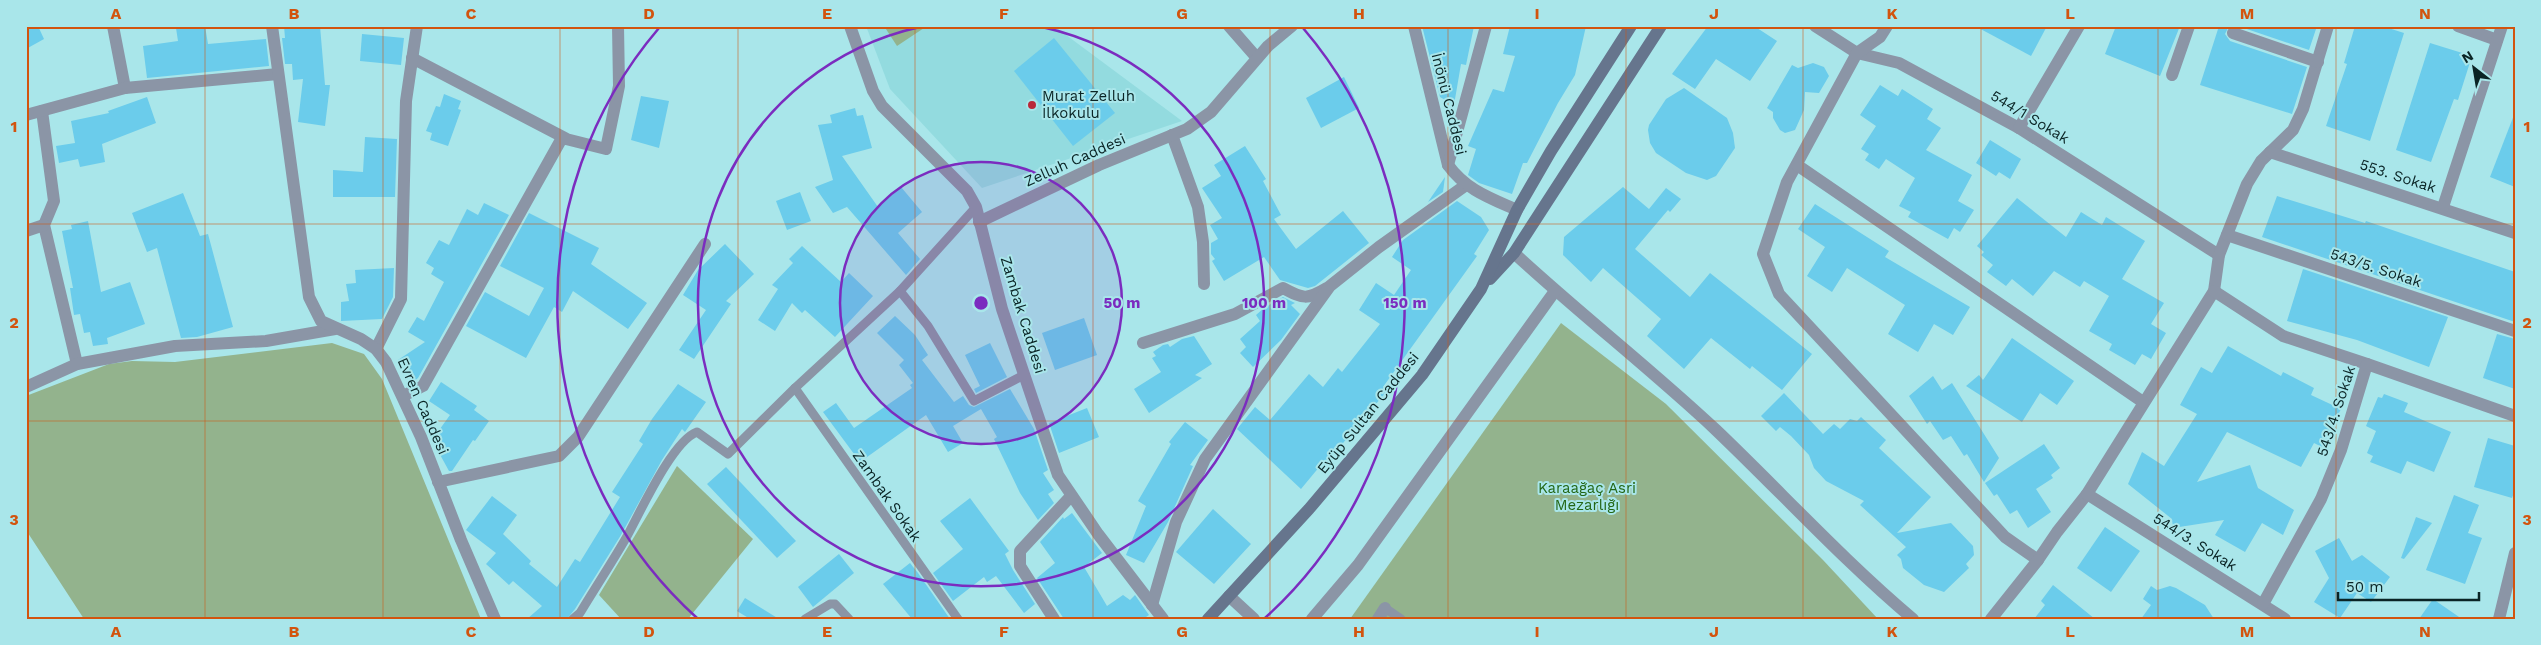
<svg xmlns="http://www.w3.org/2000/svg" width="2541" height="645" font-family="'Work Sans',sans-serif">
  <rect width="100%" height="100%" fill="#a9e6ea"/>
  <polygon fill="#93dbdf" points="866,26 1054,26 1182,121 982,188 890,89"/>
  <g fill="#93b38d">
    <polygon points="884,26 927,26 897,46"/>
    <polygon points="1561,323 1666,404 1823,560 1878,619 1350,619"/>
    <polygon points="332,343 364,354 382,379 481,619 84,619 26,530 26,396 109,364 132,361 175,362"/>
    <polygon points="677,466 753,539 688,619 621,619 599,595"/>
  </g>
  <g fill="#6bcceb">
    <polygon points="26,26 38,26 44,39 26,49"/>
    <polygon points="190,26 205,26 208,44 266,39 269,66 147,78 143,46 178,41 176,28"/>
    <polygon points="284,26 320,26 325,85 330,85 325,126 298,122 303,79 293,80 292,64 285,64 282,38 285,38"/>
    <polygon points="1422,26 1474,26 1466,65 1461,64 1454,105 1440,97"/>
    <polygon points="1510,26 1586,26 1575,75 1558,103 1527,163 1523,163 1512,194 1479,183 1468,175 1476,149 1468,146 1493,89 1504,92 1515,56 1503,54"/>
    <polygon points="1708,26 1754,26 1777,41 1750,81 1716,59 1695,89 1672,74"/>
    <polygon points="1975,26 2047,26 2031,56"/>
    <polygon points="2116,26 2180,26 2160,76 2105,54"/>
    <polygon points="2219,26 2229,26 2225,34 2230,41 2307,67 2292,114 2200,85"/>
    <polygon points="2238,26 2317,26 2309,50"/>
    <polygon points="2355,26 2382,26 2404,33 2370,141 2326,126 2347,64 2344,63"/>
    <polygon points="362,34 404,38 401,65 360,61"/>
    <polygon points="1054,38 1115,113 1073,146 1014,71"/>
    <polygon points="2430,43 2472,56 2458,100 2454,99 2431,162 2396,150"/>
    <polygon points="1813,63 1824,67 1829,76 1819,93 1805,92 1804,110 1795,130 1785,133 1780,130 1773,118 1773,112 1767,108 1792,65 1798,68"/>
    <polygon points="1344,77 1359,108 1321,128 1306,98"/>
    <polygon points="1880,85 1898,96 1902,89 1933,109 1927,119 1941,128 1926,150 1972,175 1958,201 1974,210 1960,232 1954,228 1948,239 1908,217 1911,212 1899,206 1915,178 1886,159 1879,169 1865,160 1869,154 1861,149 1876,126 1860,115"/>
    <polygon points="1684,88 1727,118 1733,133 1735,148 1716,176 1707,180 1686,173 1656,153 1650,143 1648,130 1649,125 1666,99"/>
    <polygon points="444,94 461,101 458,109 461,110 448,146 430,140 432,133 426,131 436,106 440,107"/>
    <polygon points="641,96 669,101 659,148 631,140"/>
    <polygon points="147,97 156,123 102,144 105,162 80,167 78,159 59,163 56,146 75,143 71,121 109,113 108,111"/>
    <polygon points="855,108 857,116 863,115 872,148 842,156 878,207 901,187 922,212 898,233 920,259 906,275 847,207 833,213 815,187 833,180 818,125 832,123 830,115"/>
    <polygon points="2514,115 2515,115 2515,187 2490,177"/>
    <polygon points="365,137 397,139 395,197 333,197 333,170 363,172"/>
    <polygon points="1990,140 2021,159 2010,179 1999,172 1996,176 1976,163"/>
    <polygon points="1245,146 1266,179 1263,181 1281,215 1274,219 1296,249 1343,211 1369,243 1315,286 1308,288 1280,280 1264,257 1224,281 1212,261 1215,259 1211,254 1211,243 1218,239 1210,225 1222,218 1202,188 1221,176 1214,165"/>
    <polygon points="1445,177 1443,192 1428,202"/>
    <polygon points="1623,187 1649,209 1666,188 1681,199 1670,212 1668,210 1635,249 1690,297 1710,273 1812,354 1782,390 1752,366 1750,369 1711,338 1684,369 1647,336 1661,319 1603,268 1591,282 1563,255 1564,237"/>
    <polygon points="800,192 811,221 787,230 776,201"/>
    <polygon points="183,193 200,236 208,234 233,327 197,337 181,338 157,248 147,252 132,213"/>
    <polygon points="2277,196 2365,223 2366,221 2515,272 2515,322 2262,237"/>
    <polygon points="2017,198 2066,237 2081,212 2102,225 2106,217 2145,241 2122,279 2164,303 2151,324 2166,333 2151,359 2142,354 2135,365 2109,350 2112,344 2089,331 2109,296 2084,281 2080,287 2054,271 2033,296 2012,279 2006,286 1987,272 1993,265 1981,255 1984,252 1977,246"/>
    <polygon points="1457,201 1481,217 1489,230 1474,254 1477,256 1383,387 1387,391 1327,462 1325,460 1301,489 1237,429 1255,407 1270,420 1309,374 1323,387 1338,368 1342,372 1380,324 1359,310 1376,283 1394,295 1411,270 1392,257 1403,240"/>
    <polygon points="484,203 509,215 418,378 413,382 398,360 425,342 408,332 417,317 424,321 444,282 431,274 434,268 426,263 439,240 449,245 467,209 478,215"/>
    <polygon points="1815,204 1889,251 1885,257 1970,307 1953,335 1934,324 1918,352 1888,334 1905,305 1847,268 1832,292 1807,276 1825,247 1798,229"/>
    <polygon points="529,213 599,248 591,264 647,303 628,329 573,291 562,312 554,307 526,358 466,326 485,292 529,316 544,288 500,266"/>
    <polygon points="88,221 101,292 130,282 145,324 107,338 108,344 93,346 90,332 84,333 80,314 74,315 70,288 73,288 62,231 72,229 71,225"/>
    <polygon points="725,244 754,274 726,301 731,304 694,359 679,350 706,310 683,295 698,270"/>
    <polygon points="802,246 841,282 849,273 873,296 835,337 805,310 802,313 792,303 775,331 758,320 778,289 772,285 793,263 789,259"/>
    <polygon points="394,268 393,297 382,319 341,321 341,302 349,301 346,284 356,283 355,270"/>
    <polygon points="2303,269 2448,317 2429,367 2357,340 2287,321"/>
    <polygon points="1283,297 1295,303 1291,305 1300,314 1281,340 1253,367 1240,353 1246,347 1240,339 1260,321 1256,315 1264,308"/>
    <polygon points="895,316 915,335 928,355 922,360 954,402 963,396 969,405 974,407 1010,389 1034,429 1048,470 1043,473 1054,490 1048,494 1054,503 1038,520 1020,493 994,439 997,437 981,409 953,426 963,443 948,452 926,415 860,462 823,412 836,403 854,428 912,388 910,385 913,383 899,365 904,360 877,333"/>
    <polygon points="1084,318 1097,355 1055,370 1042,333"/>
    <polygon points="2497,334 2515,339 2515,389 2483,378"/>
    <polygon points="1194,336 1212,364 1195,375 1202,378 1149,413 1134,389 1161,372 1152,358 1156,356 1153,352 1163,345 1168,344 1170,347 1182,339"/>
    <polygon points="2012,338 2074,381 2057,405 2040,393 2022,422 1966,386 1979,375 1983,380"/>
    <polygon points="990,343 1007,377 976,393 974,389 980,386 965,355"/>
    <polygon points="2228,346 2281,376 2283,372 2314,388 2311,395 2341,409 2322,447 2314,443 2301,467 2227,432 2197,482 2250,465 2258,488 2294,510 2283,535 2262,523 2245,552 2215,535 2224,520 2173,528 2172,519 2128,484 2142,452 2164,466 2197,414 2180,405 2201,367 2212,373"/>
    <polygon points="1933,376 1942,390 1952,383 1999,458 1984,482 1967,454 1964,456 1951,436 1943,440 1930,421 1927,424 1909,396"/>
    <polygon points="441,382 477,406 474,410 489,421 475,441 473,440 452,471 449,471 432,440 450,415 429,401"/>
    <polygon points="678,384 706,402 685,432 682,429 662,460 621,535 575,609 567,619 527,619 542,606 513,581 509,585 486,564 496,553 466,530 492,496 517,515 503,534 531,561 529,564 557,587 575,559 580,562 620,497 612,492 643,444 639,441 652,419"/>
    <polygon points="1784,393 1823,434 1834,424 1840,429 1850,419 1857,421 1861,417 1886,440 1879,448 1931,497 1897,533 1951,523 1973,546 1974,555 1966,564 1969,568 1944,592 1924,585 1903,568 1901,559 1897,555 1906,547 1860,505 1864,501 1826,481 1814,468 1809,455 1791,436 1780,427 1776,431 1761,416"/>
    <polygon points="2384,394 2408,403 2404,412 2451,432 2434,472 2407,461 2401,474 2370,462 2373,456 2367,453 2376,431 2366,426 2378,397 2382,398"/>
    <polygon points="1087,408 1099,437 1059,453 1049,423"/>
    <polygon points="1185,422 1208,440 1190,465 1193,466 1168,522 1144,563 1126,555 1146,506 1138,501 1171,444 1169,442"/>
    <polygon points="2488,438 2515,446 2515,490 2512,498 2474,487"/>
    <polygon points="2044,444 2060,468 2051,475 2053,478 2036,489 2051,512 2028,528 2017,510 2010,514 1997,494 1994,496 1985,483"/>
    <polygon points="726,467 796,541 777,558 707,484"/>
    <polygon points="2454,495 2479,505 2468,533 2482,538 2465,584 2426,570"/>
    <polygon points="970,498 1009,551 1005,554 1013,570 1035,604 1024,613 996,576 987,582 984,577 953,601 933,573 963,549 940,521"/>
    <polygon points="1213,509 1251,544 1214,584 1176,552"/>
    <polygon points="1072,513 1102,553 1084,567 1107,606 1123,595 1130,600 1135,595 1149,615 1143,619 1064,619 1037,578 1055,563 1040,542 1063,517 1064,519"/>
    <polygon points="2416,517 2432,523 2404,559 2401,558"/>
    <polygon points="2105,527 2140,551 2111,592 2077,568"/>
    <polygon points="2339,538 2352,561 2362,555 2390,577 2371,602 2357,593 2340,618 2314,602 2329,578 2315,551"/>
    <polygon points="839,554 854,573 813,607 798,587"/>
    <polygon points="910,563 918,573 950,619 912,619 883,584"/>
    <polygon points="2053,585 2095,619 2034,619 2045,605 2041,601"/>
    <polygon points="2151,586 2157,590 2170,586 2176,588 2205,605 2214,619 2141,619 2151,605 2143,599"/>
    <polygon points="745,598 779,619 750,619 737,611"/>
    <polygon points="2433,599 2462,619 2419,619"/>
  </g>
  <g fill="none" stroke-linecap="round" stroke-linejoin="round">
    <g stroke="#8b95a6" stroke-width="9">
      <polyline points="900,291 928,326 974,401 1024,375"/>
      <polyline points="795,388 958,619"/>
      <polyline points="1385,608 1401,619"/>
      <path d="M573,619l7,-6c15,-25 31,-49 46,-75 14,-25 46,-97 71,-106l31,22 67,-66 105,-97 76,-84"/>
      <polyline points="805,619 830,604 835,604 849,619"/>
    </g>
    <g stroke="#8b95a6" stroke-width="12">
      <polyline points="113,26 125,88"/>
      <polyline points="1229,26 1257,58"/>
      <polyline points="1815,26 1857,53 1899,63 2019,128 2219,255"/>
      <polyline points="1887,26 1880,37 1857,53 1787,182 1763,254 1779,294 2005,537 2038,560 2057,532 2087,494 2214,291 2219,255 2247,184 2261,161 2293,130 2303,109 2328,26"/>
      <polyline points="2458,26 2497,40"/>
      <polyline points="2233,33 2318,62"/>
      <polyline points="412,58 565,138"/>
      <polyline points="2172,75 2189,26"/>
      <polyline points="42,111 54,201 44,225 77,364"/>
      <polyline points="26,115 125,88 278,74"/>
      <polyline points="2019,128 2079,26"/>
      <polyline points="1172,135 1198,207 1203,242 1204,284"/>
      <polyline points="2270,152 2515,233"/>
      <polyline points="1797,165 2143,402"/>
      <polyline points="2443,207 2502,26"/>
      <polyline points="26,231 44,225"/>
      <polyline points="2227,235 2515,331"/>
      <path d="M1514,253c66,61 137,116 202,177 66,63 127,130 197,189"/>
      <polyline points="2214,291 2283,336 2367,364"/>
      <path d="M1143,343l92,-29 48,-26c20,11 24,12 44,0"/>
      <polyline points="376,349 401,299 406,101 417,26"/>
      <polyline points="26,387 77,364 175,346 266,341 335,329"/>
      <polyline points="403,396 423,386 562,138 606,149 619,86 618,26"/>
      <polyline points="438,482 559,456 578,437 705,244"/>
      <polyline points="2087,494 2285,619"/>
      <polyline points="1229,596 1254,619"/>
      <polyline points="2263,604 2321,499 2341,450 2367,364 2515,416"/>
      <polyline points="1152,605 1176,522 1205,459 1330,286 1379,247 1466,185"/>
      <polyline points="1054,619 1020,566 1020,551 1071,496"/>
      <polyline points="1312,619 1358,565 1555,291"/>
      <polyline points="1378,619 1385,608"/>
      <polyline points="1991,619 2038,560"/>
    </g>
    <g stroke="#8b95a6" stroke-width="12">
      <polyline points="272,26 309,297 321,321 361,339 376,349 386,362 421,437 461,540 495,619"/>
      <polyline points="850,26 873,91 882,106 967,191 976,207 1002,309 1058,475 1098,534 1163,619"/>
      <path d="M1414,26l34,139c18,25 42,33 69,45"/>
      <polyline points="1448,165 1486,26"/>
      <polyline points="979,222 1099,165 1187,129 1211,112 1268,46 1292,26"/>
      <polyline points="2499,619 2515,553"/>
    </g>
    <g stroke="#66758d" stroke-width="12">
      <polyline points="1490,279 1514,253 1661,26"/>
      <polyline points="1208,619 1309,509 1422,375 1481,289 1517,210 1551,151 1631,26"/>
    </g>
  </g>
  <path fill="none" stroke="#d2540e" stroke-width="1" stroke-opacity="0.55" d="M205,26v593M383,26v593M560,26v593M738,26v593M915,26v593M1093,26v593M1270,26v593M1448,26v593M1626,26v593M1803,26v593M1981,26v593M2158,26v593M2336,26v593M26,224h2489M26,421h2489"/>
  <circle cx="981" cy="303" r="141" fill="#7b2cbf" fill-opacity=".12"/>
  <g fill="none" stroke="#7b2cbf" stroke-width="2.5">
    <circle cx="981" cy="303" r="141"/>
    <path d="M1042 27A283 283 0 1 1 920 27"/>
    <path d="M697 618A424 424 0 0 1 659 28M1303 28A424 424 0 0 1 1265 618"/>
  </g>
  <circle fill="#b92839" stroke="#a9e6ea" stroke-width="2" cx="1032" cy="105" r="5"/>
  <g text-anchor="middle" stroke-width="4" stroke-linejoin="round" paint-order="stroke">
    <g font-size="15" fill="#0a2425" stroke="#a9e6ea" text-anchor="start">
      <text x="1042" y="101">Murat Zelluh<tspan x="1042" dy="17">İlkokulu</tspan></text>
    </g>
    <g font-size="15" fill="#0a2425" stroke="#a9e6ea">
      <text transform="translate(1449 104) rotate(76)" y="5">İnönü Caddesi</text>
      <text transform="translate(2030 117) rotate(31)" y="5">544/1 Sokak</text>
      <text transform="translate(1075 160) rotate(-24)" y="5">Zelluh Caddesi</text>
      <text transform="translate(2398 176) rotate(18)" y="5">553. Sokak</text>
      <text transform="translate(2376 268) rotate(18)" y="5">543/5. Sokak</text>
      <text transform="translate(1023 315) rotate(73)" y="5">Zambak Caddesi</text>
      <text transform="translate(423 406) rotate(66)" y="5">Evren Caddesi</text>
      <text transform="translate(2336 411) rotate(-72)" y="5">543/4. Sokak</text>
      <text transform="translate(1368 413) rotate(-51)" y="5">Eyüp Sultan Caddesi</text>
      <text transform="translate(887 496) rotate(55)" y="5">Zambak Sokak</text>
      <text transform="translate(2195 542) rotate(32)" y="5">544/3. Sokak</text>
    </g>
    <g font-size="15" fill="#236615" stroke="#a9e6ea">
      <text x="1587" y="493">Karaağaç Asri<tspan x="1587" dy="17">Mezarlığı</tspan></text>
    </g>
  </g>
  <circle cx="981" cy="303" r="8" fill="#7b2cbf" stroke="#a9e6ea" stroke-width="2.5"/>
  <g font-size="15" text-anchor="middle" font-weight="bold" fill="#7b2cbf" stroke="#a9e6ea" stroke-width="4" stroke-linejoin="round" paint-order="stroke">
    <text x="1122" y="308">50 m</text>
    <text x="1264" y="308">100 m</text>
    <text x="1405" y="308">150 m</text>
  </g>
  <rect width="2541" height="645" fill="none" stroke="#a9e6ea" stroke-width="55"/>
  <g transform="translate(2474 68) rotate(329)" stroke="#a9e6ea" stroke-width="4" paint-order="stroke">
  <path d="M0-4L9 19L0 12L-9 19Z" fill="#0a2425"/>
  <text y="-8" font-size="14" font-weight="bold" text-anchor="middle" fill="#0a2425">N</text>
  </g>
  <path d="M2338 592v8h141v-8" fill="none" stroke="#0a2425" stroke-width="2.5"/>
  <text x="2346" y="592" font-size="15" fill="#0a2425" stroke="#a9e6ea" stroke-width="4" paint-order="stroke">50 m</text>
  <rect x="28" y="28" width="2486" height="590" fill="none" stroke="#d2540e" stroke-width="2"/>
  <g font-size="16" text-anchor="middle" font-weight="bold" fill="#d2540e">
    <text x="116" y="19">A</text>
    <text x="294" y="19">B</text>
    <text x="471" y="19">C</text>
    <text x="649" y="19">D</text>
    <text x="827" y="19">E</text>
    <text x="1004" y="19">F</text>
    <text x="1182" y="19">G</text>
    <text x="1359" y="19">H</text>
    <text x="1537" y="19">I</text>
    <text x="1714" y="19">J</text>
    <text x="1892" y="19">K</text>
    <text x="2070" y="19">L</text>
    <text x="2247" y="19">M</text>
    <text x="2425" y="19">N</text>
    <text x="14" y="132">1</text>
    <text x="2527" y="132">1</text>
    <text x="14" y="328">2</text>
    <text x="2527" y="328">2</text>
    <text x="14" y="525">3</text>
    <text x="2527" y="525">3</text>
    <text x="116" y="637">A</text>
    <text x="294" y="637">B</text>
    <text x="471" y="637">C</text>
    <text x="649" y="637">D</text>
    <text x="827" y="637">E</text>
    <text x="1004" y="637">F</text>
    <text x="1182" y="637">G</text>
    <text x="1359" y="637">H</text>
    <text x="1537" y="637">I</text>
    <text x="1714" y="637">J</text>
    <text x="1892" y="637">K</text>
    <text x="2070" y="637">L</text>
    <text x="2247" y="637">M</text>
    <text x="2425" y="637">N</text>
  </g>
</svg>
